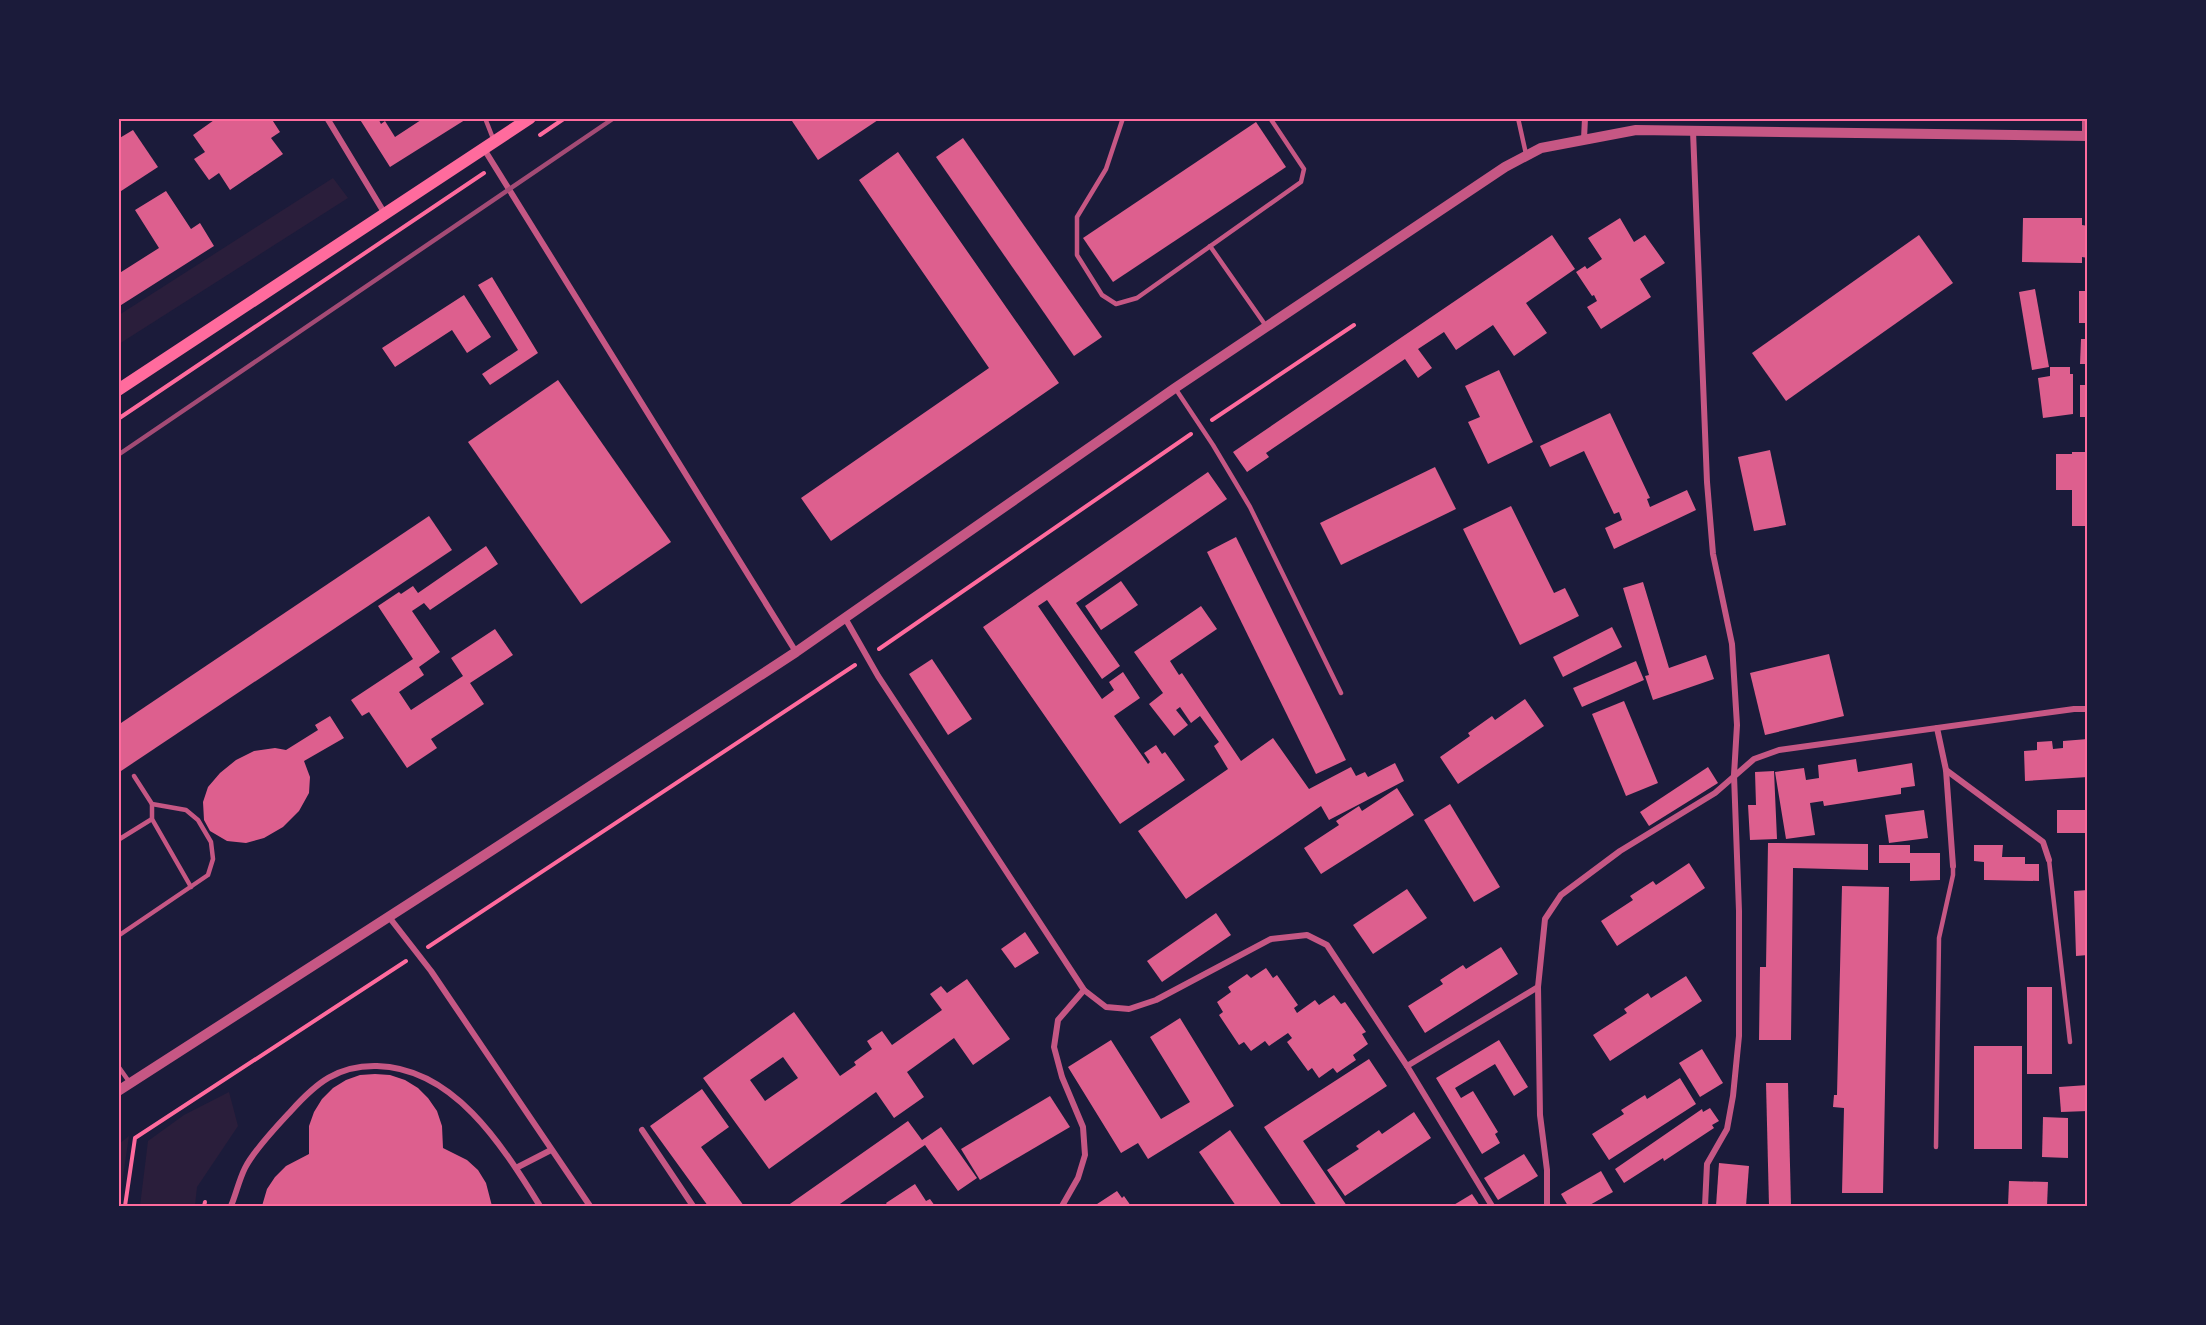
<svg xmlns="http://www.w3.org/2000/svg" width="2206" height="1325" font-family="Signika,sans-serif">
  <rect width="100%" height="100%" fill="#1b1b3a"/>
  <g fill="#2a1e3b">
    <polygon points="333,178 348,198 119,344 119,315"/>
    <polygon points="229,1092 238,1126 197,1187 195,1206 140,1206 148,1141 184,1115"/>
    <polygon points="129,1136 119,1203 119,1144"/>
  </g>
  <g fill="#dd5f8e" fill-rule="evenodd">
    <polygon points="217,118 271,118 280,132 271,138 283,154 230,190 219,173 209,180 194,159 205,152 193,135"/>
    <polygon points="359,118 378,118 381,124 385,121 395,137 424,118 468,118 390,167"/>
    <polygon points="790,118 881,118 818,160"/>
    <polygon points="1256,122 1286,167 1113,282 1083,238"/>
    <polygon points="133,130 158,167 118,193 118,139"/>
    <polygon points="963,138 1102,337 1074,356 936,157"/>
    <polygon points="898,152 1059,383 831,541 801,498 989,368 859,180"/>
    <polygon points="166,191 191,229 200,223 214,246 118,307 118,274 159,248 135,210"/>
    <polygon points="1620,218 1634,242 1645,235 1665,263 1640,279 1651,297 1601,329 1587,307 1597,301 1594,295 1592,296 1576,272 1585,266 1587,269 1602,259 1588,238"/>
    <polygon points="2023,218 2082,218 2082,225 2088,226 2088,258 2082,257 2082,263 2022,262"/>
    <polygon points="1552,235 1575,269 1526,303 1547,333 1514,356 1493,325 1456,350 1444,332 1418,349 1432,368 1418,378 1405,359 1266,453 1269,457 1247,472 1233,452"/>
    <polygon points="1919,235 1953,283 1786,401 1752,353"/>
    <polygon points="492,277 538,353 490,385 482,374 518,350 478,285"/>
    <polygon points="2035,289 2049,367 2032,370 2019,292"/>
    <rect x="2079" y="291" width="9" height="32"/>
    <polygon points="464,295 491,337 467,353 452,330 395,367 382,348"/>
    <polygon points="2081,339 2088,339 2088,364 2080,364"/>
    <polygon points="2050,367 2070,367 2070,374 2073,374 2073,414 2043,418 2038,378 2050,376"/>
    <polygon points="1499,370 1533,442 1488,464 1468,422 1480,417 1465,386"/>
    <polygon points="558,380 671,542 581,604 468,442"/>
    <rect x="2080" y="385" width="8" height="32"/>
    <polygon points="1610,413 1650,498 1647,499 1650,507 1687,490 1696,510 1614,549 1605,528 1622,520 1619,512 1614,514 1584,451 1550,467 1540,446"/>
    <polygon points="1770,450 1786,525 1754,531 1738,457"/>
    <polygon points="2072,452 2088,452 2088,526 2072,526 2072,490 2056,490 2056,454 2072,454"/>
    <polygon points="1435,467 1456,509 1341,565 1320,523"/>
    <polygon points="1208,472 1227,499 1076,603 1120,666 1102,679 1047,600 1038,606 1102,699 1114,690 1109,682 1123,672 1140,698 1114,716 1148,764 1150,762 1144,753 1156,745 1162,754 1165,752 1185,780 1120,824 983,627"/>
    <polygon points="1511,506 1554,593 1565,588 1579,616 1520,645 1463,529"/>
    <polygon points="429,516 452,550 118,773 118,725"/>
    <polygon points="1236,537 1346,760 1316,774 1207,552"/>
    <polygon points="486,546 498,564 430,610 424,603 412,611 440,652 419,667 424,675 399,692 411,710 463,676 451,658 495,629 513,655 470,683 484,704 431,739 437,748 407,768 369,712 362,716 351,700 413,659 378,606 399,592 401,594 413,586 418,593"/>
    <polygon points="1121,581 1138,605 1101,630 1085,606"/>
    <polygon points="1643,582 1669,668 1706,655 1714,679 1653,700 1645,676 1649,675 1623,588"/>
    <polygon points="1201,606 1217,629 1170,661 1179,675 1182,673 1241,761 1273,738 1309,789 1351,767 1356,776 1365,772 1368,777 1395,763 1404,781 1329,820 1321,806 1186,899 1138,831 1228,769 1214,746 1219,742 1200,716 1191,723 1180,707 1176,710 1188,725 1174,736 1149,704 1163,693 1134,652"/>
    <polygon points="1612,627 1622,647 1563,677 1553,657"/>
    <polygon points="1829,654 1844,716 1765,735 1750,673"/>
    <polygon points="932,659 972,719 948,735 909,674"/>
    <polygon points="1636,661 1644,680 1582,707 1573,688"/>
    <polygon points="1525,699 1544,726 1458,784 1440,757 1470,736 1468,733 1492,716 1495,720"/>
    <polygon points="1624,701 1658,783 1626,796 1592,714"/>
    <polygon points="330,716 344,738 304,761 310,777 309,793 299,811 283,827 264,838 246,843 227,841 210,831 204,820 203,802 208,787 220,773 236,760 254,751 275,748 286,750 318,730 315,725"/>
    <polygon points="2088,739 2088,777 2025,781 2024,751 2037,750 2037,742 2052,741 2053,749 2063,748 2063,741"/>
    <polygon points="1856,759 1858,772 1912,763 1915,786 1901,788 1901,794 1824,806 1823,801 1810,803 1815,835 1786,839 1775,772 1804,768 1806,780 1819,778 1818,765"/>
    <polygon points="1708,767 1718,783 1649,826 1640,812"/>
    <polygon points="1774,771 1777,839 1750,840 1748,805 1756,805 1755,772"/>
    <polygon points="1397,788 1414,815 1321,874 1304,848 1339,825 1336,821 1359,806 1362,811"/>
    <polygon points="1450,804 1500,887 1474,902 1424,820"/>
    <polygon points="1924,810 1928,838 1889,843 1885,815"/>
    <rect x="2057" y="810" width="31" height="23"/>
    <polygon points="1768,843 1868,844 1868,870 1793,868 1791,1040 1759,1040 1760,967 1766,967"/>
    <polygon points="1879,845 1910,845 1910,853 1940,853 1940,880 1910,881 1910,863 1879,863"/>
    <polygon points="1974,845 2003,845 2002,857 2025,857 2025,864 2039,864 2039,881 1984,880 1984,862 1974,861"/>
    <polygon points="1689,863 1705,888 1617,946 1601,921 1633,900 1630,896 1653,881 1656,885"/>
    <polygon points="1842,886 1889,887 1883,1193 1842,1193 1844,1108 1833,1107 1834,1095 1837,1095"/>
    <polygon points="1407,889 1427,918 1373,954 1353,925"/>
    <polygon points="2088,890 2088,955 2076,956 2074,891"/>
    <polygon points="1216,913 1231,935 1162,982 1147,961"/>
    <polygon points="1025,932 1039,953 1015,968 1001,949"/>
    <polygon points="1501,947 1518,974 1425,1033 1408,1006 1443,984 1440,980 1463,965 1466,969"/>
    <polygon points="1266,968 1273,978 1277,975 1298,1005 1294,1008 1297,1013 1315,1000 1319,1005 1334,995 1341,1004 1345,1002 1366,1032 1362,1034 1368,1044 1353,1055 1356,1060 1337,1073 1333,1068 1319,1078 1312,1068 1308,1071 1287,1042 1292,1038 1288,1033 1269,1046 1265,1041 1251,1051 1244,1042 1239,1045 1219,1015 1223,1012 1217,1002 1231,992 1228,987 1247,974 1251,978"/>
    <polygon points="1686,976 1702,1001 1610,1061 1593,1035 1627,1013 1624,1009 1648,993 1651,998"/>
    <path d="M967,979l43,60 -37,26 -19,-27 -47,34 17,25 -30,21 -18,-26 -107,77 -66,-91 91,-66 46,64 16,-11 -2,-3 18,-13 -5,-8 15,-10 10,14 50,-35 -12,-16 11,-8 6,7zM783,1057l15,21 -33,23 -15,-21z"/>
    <rect x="2027" y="987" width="25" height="87"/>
    <polygon points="1180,1018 1234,1106 1148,1159 1138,1143 1121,1153 1068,1067 1111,1040 1161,1119 1190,1102 1150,1037"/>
    <polygon points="1499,1040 1528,1087 1514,1096 1495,1064 1455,1088 1461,1098 1473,1091 1498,1132 1495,1134 1500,1143 1482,1154 1436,1078"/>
    <rect x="1974" y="1046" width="48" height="103"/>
    <polygon points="1702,1049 1723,1083 1700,1097 1679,1063"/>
    <polygon points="1369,1059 1387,1086 1303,1141 1347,1206 1317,1206 1264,1127"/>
    <polygon points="375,1074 390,1075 405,1080 418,1088 428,1098 437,1111 442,1126 443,1148 467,1160 478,1170 486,1183 492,1206 262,1206 267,1189 275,1177 286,1166 309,1154 309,1126 314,1112 322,1099 333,1088 346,1080 360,1075"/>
    <polygon points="1680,1078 1696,1104 1609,1160 1592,1134 1624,1114 1621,1110 1645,1095 1647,1099"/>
    <polygon points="1766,1083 1788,1083 1791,1206 1769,1206"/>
    <polygon points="2088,1085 2088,1111 2061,1112 2059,1087"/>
    <polygon points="702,1089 729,1127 701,1147 744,1206 708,1206 650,1126"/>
    <polygon points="1050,1096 1070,1127 980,1180 961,1149"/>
    <polygon points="1710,1108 1719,1121 1712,1125 1714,1128 1664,1161 1663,1158 1624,1183 1615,1169 1702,1109 1703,1112"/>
    <polygon points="1414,1112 1431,1138 1345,1196 1327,1170 1359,1149 1356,1146 1379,1130 1382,1134"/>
    <polygon points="2043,1117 2068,1118 2068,1158 2042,1157"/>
    <polygon points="908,1121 922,1140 941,1127 977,1178 958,1191 925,1145 837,1206 787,1206"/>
    <polygon points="1230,1130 1282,1206 1236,1206 1199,1152"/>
    <polygon points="1524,1154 1538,1176 1498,1200 1484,1178"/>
    <polygon points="1719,1163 1749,1166 1746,1206 1716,1206"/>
    <polygon points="1601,1171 1613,1192 1588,1206 1568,1206 1561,1194"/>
    <polygon points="2009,1181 2048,1182 2047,1206 2008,1206"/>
    <polygon points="915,1184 926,1201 930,1199 935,1206 888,1206 886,1203"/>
    <polygon points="1117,1191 1122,1198 1124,1196 1131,1206 1094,1206"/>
    <polygon points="1472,1194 1480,1206 1452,1206"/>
  </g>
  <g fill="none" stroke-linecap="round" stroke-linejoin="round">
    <g stroke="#ff6b9d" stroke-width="4">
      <polyline points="540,135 565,118"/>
      <polyline points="118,419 484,173"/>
      <polyline points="1212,420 1354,325"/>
      <polyline points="879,649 1191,434"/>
      <polyline points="428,947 855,665"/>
      <polyline points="125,1206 135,1138 406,961"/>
      <polyline points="204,1206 205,1202"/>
    </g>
    <g stroke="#c65784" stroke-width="4.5">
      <polyline points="485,118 494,141"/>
      <polyline points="1123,118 1106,169 1077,217 1077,255 1102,295 1116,304 1137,298 1301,182 1304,169 1270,118"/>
      <polyline points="1518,118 1526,154"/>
      <polyline points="1210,246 1266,326"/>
      <polyline points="1175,388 1213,445 1250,507 1341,693"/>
      <polyline points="152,804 152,819 191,887"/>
      <polyline points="118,840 152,819"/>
      <polyline points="2049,860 2070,1042"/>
      <polyline points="118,936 208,875 213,859 211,842 198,820 186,810 152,804 134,776"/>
      <polyline points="118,1066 130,1083"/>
      <polyline points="1936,1147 1939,938 1953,875 1953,866"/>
    </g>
    <g stroke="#c65784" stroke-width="6">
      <polyline points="327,118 385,214"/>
      <polyline points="1693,131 1707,482 1713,554 1732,644 1737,725 1734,775 1739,911 1739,1036 1733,1096 1727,1129 1707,1164 1705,1206"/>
      <polyline points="2085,136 2085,118"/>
      <polyline points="1584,139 1585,118"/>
      <polyline points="484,149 796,652"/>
      <polyline points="845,618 878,676 1084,990 1058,1020 1054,1047 1062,1077 1083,1127 1085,1155 1078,1178 1062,1206"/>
      <polyline points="1937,728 1946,770 1953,866"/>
      <polyline points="1946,770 2043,842 2049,860"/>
      <polyline points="389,917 431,971 590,1206"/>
      <polyline points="1538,987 1540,1115 1547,1170 1547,1206"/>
      <polyline points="1084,990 1106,1007 1129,1009 1156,1000 1271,939 1307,935 1327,945 1407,1066 1492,1206"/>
      <polyline points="1407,1066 1538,987 1545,919 1561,895 1620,851 1715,793 1754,759 1779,750 2074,709 2088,709"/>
      <polyline points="642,1130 693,1206"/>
      <polyline points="516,1168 551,1150"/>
      <path d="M231,1206c5,-12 8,-26 14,-38 9,-18 33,-43 46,-57 25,-28 47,-46 86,-45 78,2 126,81 163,140"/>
    </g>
    <polyline stroke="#c65784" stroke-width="10" points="118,1091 460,871 796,652 1175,388 1505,167 1541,148 1636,130 2088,136"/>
    <polyline stroke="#ff6b9d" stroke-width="12" points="118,390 530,118"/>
    <polyline stroke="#a44b75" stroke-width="4.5" points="118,455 614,118"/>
  </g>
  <rect width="2206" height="1325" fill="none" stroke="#1b1b3a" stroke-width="240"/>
  <rect x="120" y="120" width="1966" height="1085" fill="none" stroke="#ff6b9d" stroke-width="2"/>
</svg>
